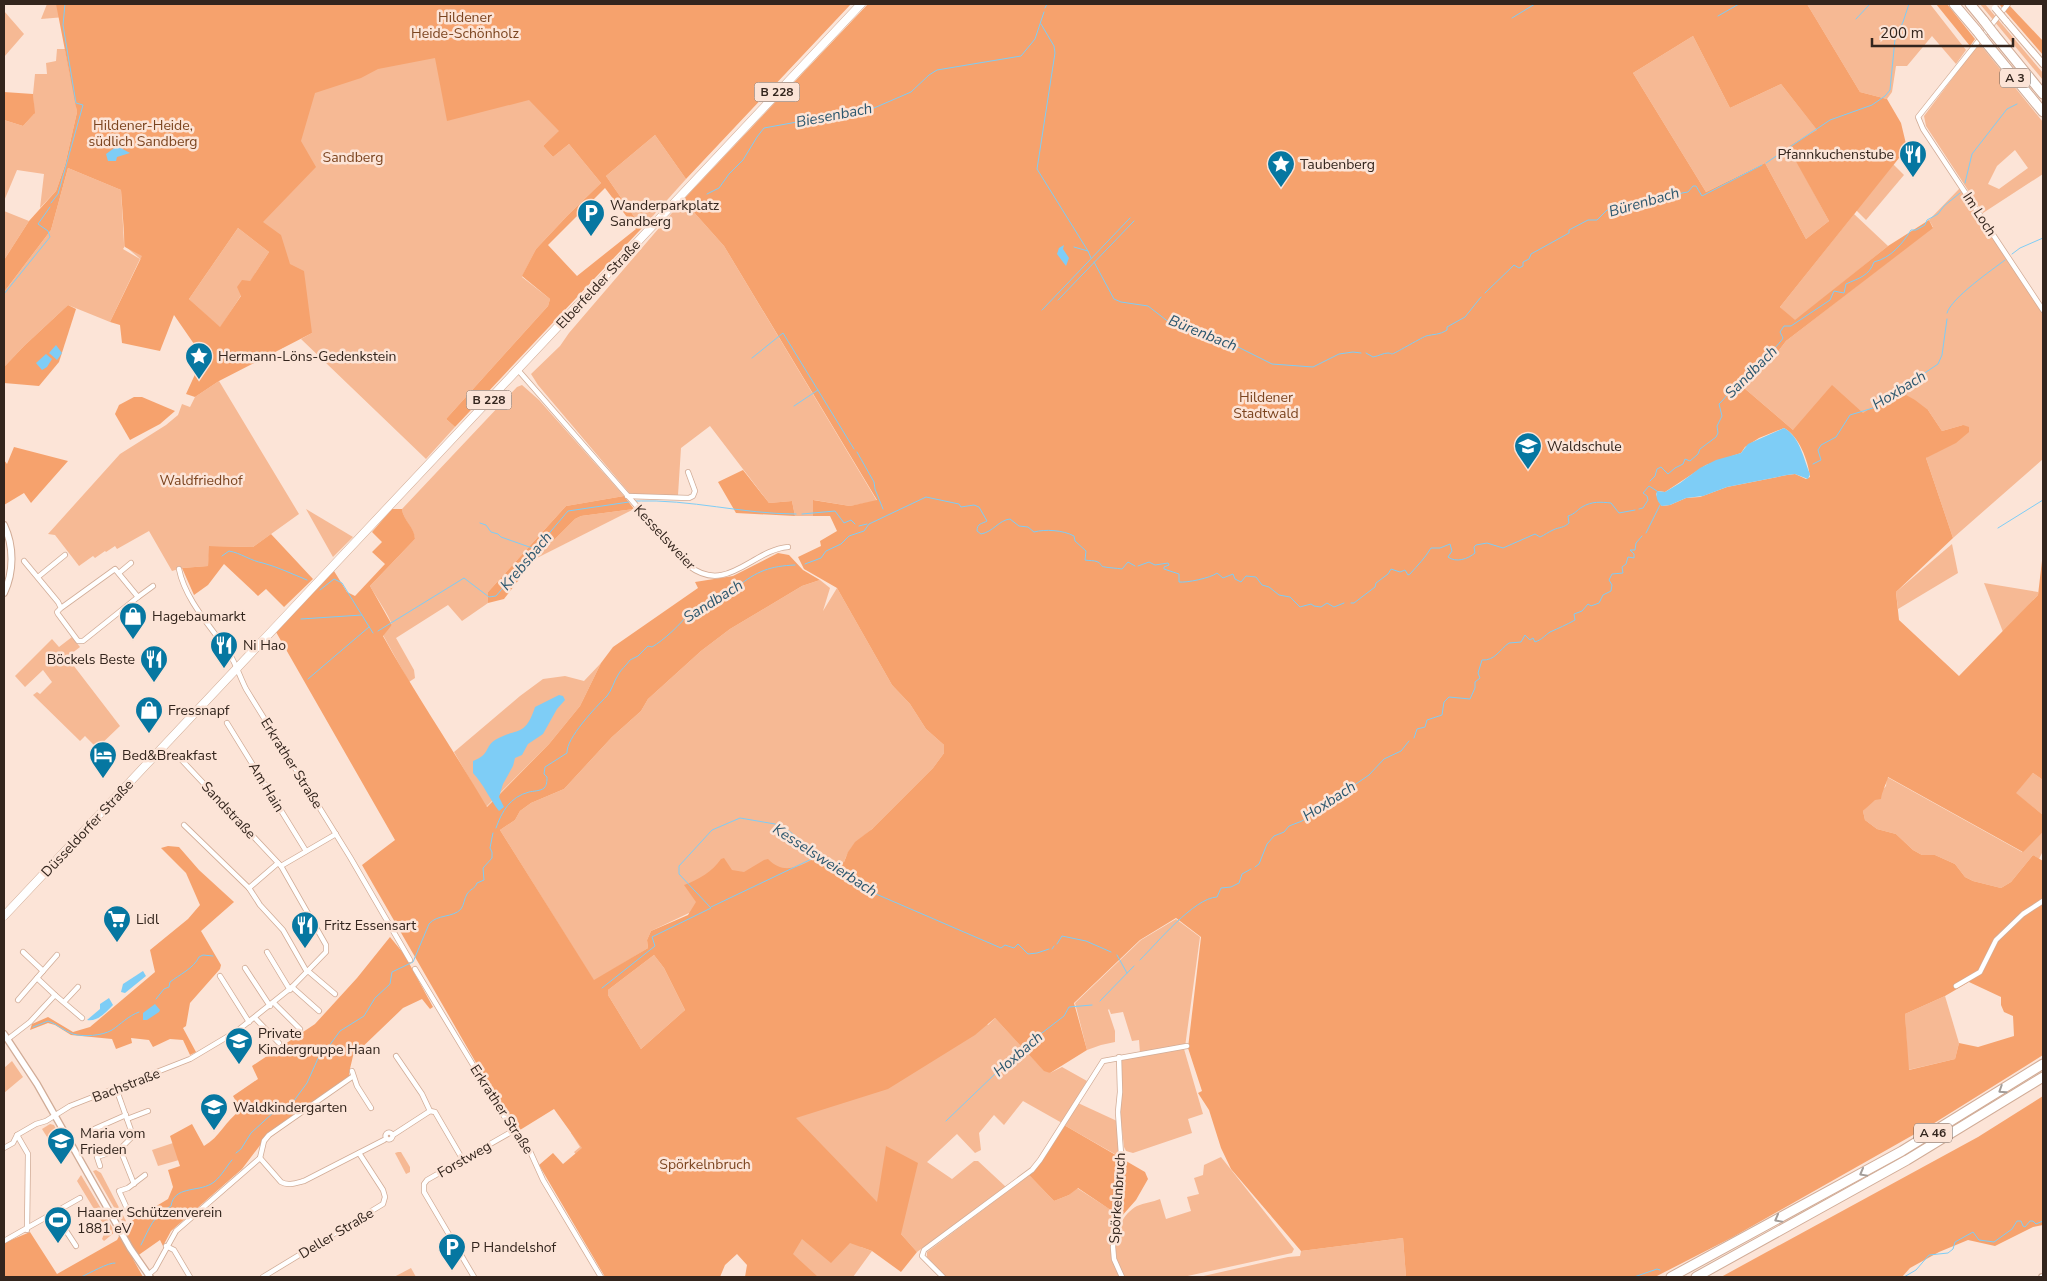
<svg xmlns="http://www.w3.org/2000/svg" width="2047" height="1281" font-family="'Nunito Sans',sans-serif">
  <rect width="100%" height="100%" fill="#fce4d7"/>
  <g fill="#f6b994" fill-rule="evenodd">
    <polygon points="47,4 236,4 287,63 486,55 560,131 543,146 553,157 569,144 601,183 568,215 536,249 522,277 550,299 548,306 446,419 455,427 426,459 301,339 312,333 269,249 238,224 145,263 125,246 123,249 140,259 110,322 68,305 24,346 4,367 4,292 51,230 68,168 121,190 124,243 124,190 87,106 76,106 77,112 65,165 56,191 40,208 44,174 17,170 4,201 4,120 23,126 34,114 33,94 35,74 47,74 46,63 56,61 57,49 65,49 71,80 65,17 41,19"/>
    <polygon points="1807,4 1930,4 1966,50 1956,64 1932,36 1907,66 1896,66 1892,92 1887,99 1860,92"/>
    <polygon points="1980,4 1985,4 2043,73 2043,80"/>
    <polygon points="4,11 24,34 4,57"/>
    <polygon points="1693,36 1730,108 1781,84 1818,131 1789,147 1829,221 1806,239 1765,163 1706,192 1633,73"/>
    <path d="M1979,43l64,79v52l-60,39 -57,-87 -2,-10zM2015,150l13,18 -29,21 -11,-5 9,-18z"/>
    <polygon points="655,135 686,179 642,228 606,176"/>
    <polygon points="1893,164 1904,175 1866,220 1856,210"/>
    <polygon points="1960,188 2043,313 2043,459 1953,538 1926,458 1963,425 1942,431 1928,410 1863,413 1793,430 1743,387 1770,362 1786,341 1933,227 1929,220"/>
    <polygon points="683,200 724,246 877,501 850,506 814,500 813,516 795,516 792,501 769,503 710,426 681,448 678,495 631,495 538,385 531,374 560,346 569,333"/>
    <polygon points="4,211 29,221 4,260"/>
    <polygon points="1854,214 1888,246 1795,321 1780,307"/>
    <polygon points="238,228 269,252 220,328 189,299"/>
    <polygon points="219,381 299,514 253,547 210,546 208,566 182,568 172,571 149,531 117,549 115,546 106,552 105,551 95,558 93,556 79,566 55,535 48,534 120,454 166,425 178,415 182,404 190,407 195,397"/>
    <path d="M522,385l17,15 85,96 -58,10 -78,86v11l-26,18 -14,-16 -52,33 18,32 1,8 -6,4 -26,-47 9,-10c-3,-10 -16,-28 -22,-39l45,-47c-1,-11 -12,-19 -13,-30l115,-122z"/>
    <polygon points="306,509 353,537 333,557"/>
    <polygon points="634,509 535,559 575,519 581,516"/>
    <polygon points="1952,544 1958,573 1898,609 1896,592"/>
    <path d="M820,580l10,8 -7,23 14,-23 55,97 18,19 16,25 18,16v8l-11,15c-19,19 -38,38 -57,57 -15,15 -24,16 -32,37l-8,2 -12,-10 164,171 7,-7 41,44 14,11 12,-6 25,14 -25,42 -39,-22 -19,24 -10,-10 -15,18 2,17 -6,3 -18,-19 -30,28 25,17 22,-18h4l28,26 -89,65 -16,-18 -40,13 11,4 -19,26h-81l11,-27 -164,-44 -45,-54 6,-5 -9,-14 65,-48 127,-108 -74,-64 -38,18 -4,9 1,8 -54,33 -94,-151 15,-10 5,-9 11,-8 33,-14 48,-52 29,-26 7,-12 53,-48 29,-22 72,-43z"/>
    <polygon points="1984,583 2038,592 2038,595 2003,632"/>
    <polygon points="72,637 80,647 67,657 120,726 97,748 85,736 80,741 33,695 37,692 40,694 52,682 43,670 25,687 15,676 52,639 59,647"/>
    <polygon points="601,663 580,706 549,744 486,807 454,752 520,696 543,679 565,676 584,681"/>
    <polygon points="2033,773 2043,780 2043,815 2015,793"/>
    <polygon points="1887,777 2022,852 2043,832 2043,851 2039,859 2033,855 2011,882 2001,888 1973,881 1965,877 1955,864 1935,855 1922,855 1913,850 1896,834 1877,829 1865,820 1863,811 1886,786"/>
    <polygon points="1176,919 1200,937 1185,1047 1140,1053 1139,1040 1132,1041 1123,1012 1111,1014 1109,1009 1108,1010 1115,1031 1115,1042 1101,1045 1087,1050 1075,1003 1141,940"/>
    <polygon points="654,955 664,968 685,1010 641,1049 608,995 608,990"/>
    <polygon points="1945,996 1959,1043 1955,1059 1908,1070 1905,1014"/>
    <polygon points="1184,1049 1203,1114 1188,1119 1192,1133 1133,1153 1126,1151 1124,1147 1120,1112 1121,1058"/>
    <polygon points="12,1061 23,1077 4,1093 4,1068"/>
    <polygon points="1078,1103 1117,1121 1120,1157 1064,1125"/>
    <polygon points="50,1124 54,1125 63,1143 54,1148 42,1129"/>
    <polygon points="173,1143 179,1160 158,1166 152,1150"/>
    <polygon points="398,1152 401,1152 410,1167 410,1172 406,1174 395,1153"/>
    <path d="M1221,1157l73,92 -2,4 -109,24h-60c-12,-21 -10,-58 14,-71 7,-3 16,-4 23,-7l6,20 25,-8 -4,-14 12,-3 -5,-16 9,-3 1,-10z"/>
    <polygon points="96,1170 101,1173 126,1221 123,1223 93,1171"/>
    <polygon points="81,1175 115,1232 104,1241 102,1239 106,1229 77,1181"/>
    <polygon points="1029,1175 1054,1201 1069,1195 1077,1188 1114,1212 1113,1260 1119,1277 946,1277 927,1257 927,1252"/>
    <polygon points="1403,1238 1406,1277 1199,1277 1288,1257 1300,1256 1301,1251"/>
    <polygon points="411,1268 416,1277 394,1277"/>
  </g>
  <g fill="#f6a26d" fill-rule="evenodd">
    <path d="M56,4h795l-165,175 -31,-44 -49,41 36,52 -187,199 -9,-8 102,-113 2,-7 -28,-23 14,-27 32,-34 33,-32 -32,-39 -16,13 -10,-11 16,-15 -30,-31 -82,21 -12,-63 -57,11 -17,9 -46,15 -14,48 15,26 -53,55 18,13 9,29 14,7 8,62 -93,48 -24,16 -9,-3 17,-37 -29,-42 -14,36 -38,-8 -2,-18 -10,-3 32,-66 -17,-9 -4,-57 -53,-22 -17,62 -47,62v-32l25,-39 27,-30 9,-26 12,-53zM605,188l31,41 -59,47 -29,-31zM238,228l31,24 -19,29 -8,-1 -5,7 4,9 -21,31 -31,-28z"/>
    <path d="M868,4h939l53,88 27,7 14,24 6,25 -127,159 15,13 93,-74 41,-26 4,8 -147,113 -16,21 -27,25 50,43 39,-45 31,28 36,-22 16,9 13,10 14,21 21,-6 6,2v5l-13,11 -30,15 27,80 -57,54 3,28 60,56 79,-81 5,-43v228l-10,-7 -17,20 27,22v17l-20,20 -135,-75c-2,8 -6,14 -7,22l-6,1 -12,11 2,9 12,9 19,5 17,16 9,5h13l20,9 10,13 8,4 28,7 10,-6 22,-27 10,6v194l-107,67 -203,115 -78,40h-249l-3,-39 -102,13 -70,-82 -10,-21 -12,-38 -11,-17 4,-2 -14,-43 13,-111 -25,-19 -36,22 -66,63 13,47 -37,23 -6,-2 -49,-53 -20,17 -87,54 -92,29 81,84 9,-56 32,17 -17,71 16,18 -16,20 -29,-21 -22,-8 -19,20 -29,-24 -9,15 25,23h-73l2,-12 -10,-11 -12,11 -5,12h-115l-66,-112 14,-12 10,11 19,-16 -28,-39 -34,21 -7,-3 -151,-262 33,-25 -119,-208 58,-61 13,21 8,4 30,-32 -13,-12 10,-10 -10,-10 20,-23h10c1,11 13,19 13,30l-45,47 22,39 -9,11c32,58 70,113 104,171l62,-63 31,-38 21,-43 12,-16 85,-59 -3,-6 38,-6 45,-23 11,2 14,15 17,10 -18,6 -72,43 -29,22 -53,48 -7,12 -29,26 -48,52 -33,14 -11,8 -5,9 -15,10 94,150 54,-32 -1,-8 4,-9 37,-16 8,-13 -12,-17c14,-5 29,-14 37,-26l3,-1 8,12 12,2 20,-12 4,-1c18,19 36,4 56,-5l12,10 8,-2 4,-10 7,-10 17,-13 61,-61 11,-15v-8l-18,-16 -16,-25 -18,-19 -55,-97 -33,-19 -6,-12 23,-11 -1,-5 17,-10 -7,-15h-17v-16l37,6 27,-6 -153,-254 -41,-46zM1693,36l37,72 51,-24 36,46 -29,17 41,74 -23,18 -41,-76 -59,29 -73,-119zM1784,428c15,8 24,32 26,49l-4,2 -11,-5 -8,1 -60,12 -27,10 -14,1 -16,7 -8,1 -3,-4 -3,-8 2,-3 7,1 41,-27 35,-12 4,-6 14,-9zM654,955l10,13 21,42 -44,39 -33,-54v-5zM1969,982l32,15v8l3,7 9,4 1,20 -36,11 -19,-4 -4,16 -46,11 -4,-56 40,-18z"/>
    <polygon points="1936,4 1947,4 1975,39 1970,46"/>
    <polygon points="1999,4 2008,4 2043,41 2043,55"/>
    <polygon points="4,92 33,94 35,113 23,126 4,120"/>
    <polygon points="68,305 76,309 59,362 39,386 4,383 4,367 24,346"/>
    <polygon points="134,397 142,397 175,411 160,424 130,440 115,414 119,405"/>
    <polygon points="14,447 68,461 31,503 24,493 4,505 4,460 7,464"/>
    <polygon points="743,470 769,503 792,501 795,516 736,513 718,482"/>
    <polygon points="624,496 634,509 581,516 575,519 535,559 504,599 488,603 488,592 566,506"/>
    <polygon points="271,534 313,579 284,607 266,589 258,596 224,564 208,585 194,595 182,568 208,566 209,546 253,547"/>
    <polygon points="168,846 179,847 199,870 234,902 201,931 221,965 220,969 190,1003 186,1026 183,1028 196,1052 190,1055 183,1040 170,1039 153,1047 149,1040 131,1038 132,1043 116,1049 112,1039 71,1035 55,1025 48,1023 30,1030 32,1024 48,1017 73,1032 90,1027 155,972 150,950 188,919 200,905 186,873 161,848"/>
    <path d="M390,937l14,17 29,53 -3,2 -8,-10 -19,9 -50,48 -4,17 2,7 -90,64 -19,25 -71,62 -8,15 -3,-6 -27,19 10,18h-139v-34l26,-11 27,42 60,-34 8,-15 43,-26 5,-12 -5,-17 12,-4 -10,-30 22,-12 12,22c16,-9 21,-25 37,-36l-8,-14 25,-17 -6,-13 63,-42 42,-46z"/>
    <polygon points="2043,1096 2043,1225 2033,1227 1995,1246 1968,1240 1939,1252 1910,1268 1902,1277 1721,1277 1978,1137"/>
    <polygon points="1064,1125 1145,1172 1148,1179 1136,1200 1121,1217 1078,1188 1069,1195 1054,1201 1029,1175"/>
  </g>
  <g fill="#7ecdf6">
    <polygon points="117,146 130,153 117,157 116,161 108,161 106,154"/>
    <polygon points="1064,245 1063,249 1069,258 1066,266 1057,254 1059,248"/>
    <polygon points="56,345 62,353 57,360 49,353"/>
    <polygon points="46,354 52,359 47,367 42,370 36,363"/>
    <path d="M1784,428c16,9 19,29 26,46l-2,5 -13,-5 -8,1 -60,12 -24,9 -17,2 -16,7 -8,1c-4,-3 -7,-10 -5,-15l8,1 15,-9 20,-15 16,-8 25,-7 7,-9z"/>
    <path d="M559,695l4,1 2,4 -8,9 -14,25 -15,10 -6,11 -7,3 -2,8 -10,18 -4,13 5,10 -5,4c-10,-13 -15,-26 -26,-38v-12c17,-6 12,-15 22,-21 22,-13 30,-2 40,-33z"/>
    <polygon points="143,971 146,976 125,993 121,992 123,984"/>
    <path d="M109,998l4,7c-7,7 -15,17 -26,15l13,-11v-5z"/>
    <polygon points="155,1004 160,1010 159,1012 147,1020 143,1020 143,1013"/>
  </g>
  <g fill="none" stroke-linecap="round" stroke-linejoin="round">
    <g stroke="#7ecdf6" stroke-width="1">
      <polyline points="1045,8 1047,4"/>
      <polyline points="1718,16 1739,4"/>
      <polyline points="1512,18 1535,4"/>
      <polyline points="1856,19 1870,4"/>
      <polyline points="1041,24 1054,46 1055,53 1037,169 1088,251"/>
      <polyline points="1766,163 1830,120 1872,105 1885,96 1890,90 1895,39 1903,22 1909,4"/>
      <polyline points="1965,183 1972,154 2007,109 2017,104"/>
      <polyline points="707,194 719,188 729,174 743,160 757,137 764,128 874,108 911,92 929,75 937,70 1021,56 1035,39 1044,12"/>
      <polyline points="51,203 58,194 83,105 76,103 63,25 65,4"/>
      <polyline points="1074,247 1088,251 1091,258"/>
      <polyline points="2012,254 2020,248 2043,238"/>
      <polyline points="1094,262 1114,299 1121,302 1148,306 1170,323 1186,325 1195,330 1212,334 1272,364 1313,367 1339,354 1353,352 1361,353"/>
      <path d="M1485,293l29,-28 5,3 4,-2v-4l6,-3 2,-5 38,-21v-3l19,-10h9l10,-10 28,-5 7,1 3,-3 11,-1c5,-7 13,-7 20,-6l6,-3 6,-1 5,-6h3l6,10 60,-31"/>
      <polyline points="4,294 50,237 48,231 38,224 50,207"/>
      <polyline points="1058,300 1134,221"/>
      <polyline points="1042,310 1130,218"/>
      <path d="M1947,313c4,-15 45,-43 58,-53"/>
      <path d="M1366,353l7,4c6,-1 10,-4 15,-4 2,0 3,1 4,1 2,0 27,-15 34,-18 8,-2 13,-1 21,-6v-3l18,-10 16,-20"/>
      <polyline points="752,358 783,333 854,449"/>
      <polyline points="794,406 818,390"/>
      <polyline points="857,452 874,482 875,489 883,509"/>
      <polyline points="1813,464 1821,460 1818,450 1821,445 1836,437 1850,415 1873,408 1938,364 1942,355 1947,319"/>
      <path d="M1650,481l5,-5 2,-7 4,-2 7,7 7,-6 8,-4 2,-5 5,2 8,-7 2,-5 16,-12 2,-4 -1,-7 5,-10 -3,-12c11,-10 19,-29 35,-31l6,-11c4,-2 21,-20 23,-24l-3,-6 4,-6h7l39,-26 4,-9 10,2 2,-9c13,-6 23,-8 28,-22 17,-4 29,-19 37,-32h5l9,-5 2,-5 11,-6 6,-8 16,-13"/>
      <path d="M636,501c55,-2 106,13 160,13"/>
      <polyline points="1639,509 1643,508 1648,500 1647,496 1643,493 1649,486 1657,491"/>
      <polyline points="802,514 835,511 844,523 851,520 855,524"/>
      <polyline points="480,523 486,525 491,532 498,534 501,537 535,549"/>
      <polyline points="859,526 867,524"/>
      <polyline points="1998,528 2043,500"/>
      <polyline points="1646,533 1660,505"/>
      <path d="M222,556l7,-5c12,2 22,10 34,12 15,4 29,11 44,17"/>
      <path d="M805,564l16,-6 5,-7 15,-7 8,-8 15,-5 5,-7 57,-27 33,7 2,3 13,-2 5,2 8,14c-5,3 -10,2 -10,10l4,3c12,-2 18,-14 29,-15l9,7 9,1 6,5c11,-3 29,-2 40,4l1,5 11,10 -1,9c4,1 9,0 13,2 5,3 1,4 7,5 5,1 11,1 17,2l6,-7 7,4"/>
      <path d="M1138,566l11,-4 6,3 13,-2 1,2 -5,2v2l15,5v8c7,1 32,-4 38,-9l6,5 10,-4 2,5 6,3 5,-6 10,1 6,8 7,2 10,8 11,2 10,10 11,-3 3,2 7,1 6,-4 7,4 10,-4"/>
      <polyline points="320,590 334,579 342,583 373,633"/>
      <path d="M1351,603h3l21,-16 1,-4 12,-9 3,-5 9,3 5,-2 3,5 2,-1c8,-9 15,-16 21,-26h9l10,-4 2,7 -4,6c8,6 20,2 27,-4l-1,-6 2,-2 11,-2 16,5 32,-14 5,3c5,-2 8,-5 13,-7 6,-3 11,-2 16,-7l-1,-7c7,-2 9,-6 14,-9 10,-6 19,-5 29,-4l8,10 16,-3"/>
      <polyline points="301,619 362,615"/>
      <polyline points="378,631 464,578 489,597 496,596 568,511 629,502"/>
      <polyline points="308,679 369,627"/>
      <path d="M1414,738l3,-9 8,-2 2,-7 15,-5 2,-13 5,-5 21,2 5,-11v-6l5,-4 -2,-5 4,-13c13,1 18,-11 27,-17l12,-1 4,-7 5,5 3,-2 2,4c8,-3 9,-6 15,-10 9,-4 16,-7 25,-12l-1,-6 8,-3 6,-7 3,2 8,-3 4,-8 8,-4 1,-6 -3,-5 3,-6 11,-1 -1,-6 4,-3 2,-7 6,1v-4l-4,-4h5l1,-7 6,-7"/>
      <path d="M496,828c6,-17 14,-31 33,-36 4,-1 12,-1 15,-4 3,-3 3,-7 3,-11l-3,-3 1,-7 22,-14c-1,-15 29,-46 40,-57 5,-6 7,-15 11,-21 3,-6 8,-9 12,-15l8,-4 10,-10 4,1c12,-7 29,-23 37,-34l5,4 19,-17 6,1c8,-12 10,-8 18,-14 20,-16 33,-21 58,-22"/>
      <polyline points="1255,867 1259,864 1267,844 1274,836 1284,832 1289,826 1302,821 1369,775 1384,759 1401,751 1409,741"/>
      <polyline points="711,907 820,855"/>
      <polyline points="1057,944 1062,936 1086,941 1111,952"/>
      <polyline points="1052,949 1054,946"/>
      <polyline points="1117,955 1127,973"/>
      <path d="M1140,960c17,-17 54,-62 77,-63l4,-9 10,-1 8,-4 3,-9 9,-5"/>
      <polyline points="602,988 655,946 652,937 711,908 679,874 679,866 712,830 740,818 775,824 789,831 820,855 852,875 869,891 1001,948 1005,945 1014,948 1018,944 1028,954 1037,953 1049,949"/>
      <path d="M156,999l8,-10 5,-2 1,-5c9,-7 24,-14 29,-25l4,-2 10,1"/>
      <polyline points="1100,1001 1134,966"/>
      <path d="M33,1027l15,-6c9,3 16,10 25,13 10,3 29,2 39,-4 9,-6 16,-14 27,-18"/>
      <polyline points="946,1121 1021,1049 1064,1016 1069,1007 1092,1005"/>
      <path d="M236,1153l5,-4 10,-16 24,-22 18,-9 14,-19 13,-29 9,-8 11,-15 24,-15 11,-18 15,-14 2,-12 21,-10 16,-38c8,-10 24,-6 32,-15 3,-4 3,-10 6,-15 3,-5 8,-5 10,-11l7,-3 -1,-12 9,-10v-6l-2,-4 3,-15"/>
      <path d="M141,1245c9,-18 12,-29 30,-39 3,-20 26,-14 40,-22 8,-4 15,-17 21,-24"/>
      <path d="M81,1277c7,-3 28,-15 34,-14"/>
      <polyline points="1634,1277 1657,1269 1660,1270"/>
      <polyline points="1904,1277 1916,1270 1929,1255 1948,1253 1953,1249 1955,1242 1973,1232 1979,1240 1994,1242 2012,1229 2017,1221 2021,1221 2023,1226 2025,1227 2030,1221 2033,1221 2036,1224 2043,1221"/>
    </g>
    <g stroke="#d1ac97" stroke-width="6">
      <g id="minor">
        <polyline points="2008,4 1918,117 1923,129 2043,310"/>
        <path d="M518,370l171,196c38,29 63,-16 99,-19"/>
        <polyline points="627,496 689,498 693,496 695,491 688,472"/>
        <polyline points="24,561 58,602 61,608 57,612 58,614 78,641 83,641 138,597 115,569 61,608"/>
        <path d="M179,569c6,31 33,59 50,84 7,11 11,24 17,36l104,168 60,103"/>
        <polyline points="119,573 131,563"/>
        <polyline points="38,577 65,555"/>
        <polyline points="138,597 153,586"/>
        <polyline points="227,723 306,851"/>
        <polyline points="184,825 249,888 260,905 283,930 307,972"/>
        <polyline points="281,866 336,834"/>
        <polyline points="249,888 278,863"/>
        <polyline points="267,952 290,990"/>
        <polyline points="245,968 270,1006"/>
        <polyline points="415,969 513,1131 529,1149 543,1180 601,1277"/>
        <polyline points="43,971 57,955"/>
        <polyline points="308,971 335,994"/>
        <polyline points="220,976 249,1022"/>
        <polyline points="37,978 55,995"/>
        <polyline points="1956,986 1980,972 1996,940 2023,914 2043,901"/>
        <polyline points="292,987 319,1011"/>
        <polyline points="18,1000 43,971 23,952"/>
        <polyline points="64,1002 78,987"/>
        <polyline points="274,1003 300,1029"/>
        <polyline points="255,1018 279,1043"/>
        <polyline points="8,1039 30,1022 55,995 82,1018"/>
        <polyline points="1119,1057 1120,1092 1118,1112 1121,1154 1113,1247 1114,1259 1122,1277"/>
        <polyline points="352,1071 357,1086 371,1108"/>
        <polyline points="430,1111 435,1112 463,1160"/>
        <polyline points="127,1119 148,1111"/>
        <circle cx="389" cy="1136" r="3.5"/>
        <polyline points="83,1134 126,1115"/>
        <polyline points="17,1135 28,1154 27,1230"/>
        <polyline points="393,1135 430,1111 422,1094 396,1056"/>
        <polyline points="4,1148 13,1143 17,1135 36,1124 46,1121 70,1106 190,1059 237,1031 292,987 326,952 326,945 281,866 176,754"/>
        <polyline points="120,1149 134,1184"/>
        <path d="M260,1158l21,24c7,4 15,1 23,-1l80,-41"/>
        <polyline points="100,1166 97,1157 120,1149 133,1136 116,1088"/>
        <polyline points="55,1214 76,1246"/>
        <polyline points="130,1215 119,1191 128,1188 145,1175"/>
        <polyline points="4,1241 80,1198"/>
        <polyline points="166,1246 174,1250 190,1277"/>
        <polyline points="148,1275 155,1269 176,1231 260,1158 264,1141 269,1135 352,1077"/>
        <polyline points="263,1277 383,1204 385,1197 383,1190 359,1153"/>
        <polyline points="474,1277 424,1192 424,1184 427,1180 513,1131"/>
        <polyline points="943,1277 922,1256 924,1250 1032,1170 1040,1160 1103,1061 1187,1046"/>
      </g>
    </g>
    <g stroke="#d1ac97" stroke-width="8">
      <g id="tertiary">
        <polyline points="4,1034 37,1084 130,1248 150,1277"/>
        <polyline points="2042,1277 2043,1277"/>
      </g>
    </g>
    <g stroke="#d1ac97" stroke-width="8">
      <g id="secondary">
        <polyline points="2006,21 2043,64"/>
        <path d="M4,525c10,21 10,47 0,68"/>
      </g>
    </g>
    <g stroke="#d1ac97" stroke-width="9">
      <polyline id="primary" points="4,916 861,4"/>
    </g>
    <g stroke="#d1ac97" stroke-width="11">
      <g id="motorway">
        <polyline points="1954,4 1977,31"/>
        <polyline points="1970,4 1984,21"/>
        <polyline points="1994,34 2043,94"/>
        <polyline points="1987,44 2043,112"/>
        <polyline points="1671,1277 1902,1151 2043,1064"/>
        <polyline points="1696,1277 1907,1160 2043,1077"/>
      </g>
    </g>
    <use href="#minor" stroke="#fff" stroke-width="4.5"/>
    <use href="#tertiary" stroke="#fff" stroke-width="5.5"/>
    <use href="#secondary" stroke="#fff" stroke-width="6"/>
    <use href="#primary" stroke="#fff" stroke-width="8"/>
    <use href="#motorway" stroke="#fff" stroke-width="9"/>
    <g stroke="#d1ac97" stroke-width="8" stroke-linecap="butt">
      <polyline id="secondary-bridge" points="1995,8 2006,21"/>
    </g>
    <g stroke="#d1ac97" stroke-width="11" stroke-linecap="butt">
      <g id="motorway-bridge">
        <polyline points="1984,21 1994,34"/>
        <polyline points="1977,31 1987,44"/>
      </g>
    </g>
    <use href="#secondary-bridge" stroke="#fff" stroke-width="6"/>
    <use href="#motorway-bridge" stroke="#fff" stroke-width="9"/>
  </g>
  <defs><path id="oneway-chevron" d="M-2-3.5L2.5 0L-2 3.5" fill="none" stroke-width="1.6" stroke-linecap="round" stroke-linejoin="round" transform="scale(1.25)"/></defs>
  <g stroke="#a39d99">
    <use href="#oneway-chevron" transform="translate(2002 1090) rotate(147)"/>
    <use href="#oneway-chevron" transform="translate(1863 1173) rotate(151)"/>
    <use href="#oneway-chevron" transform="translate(1778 1219) rotate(151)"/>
  </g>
  <defs>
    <g id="restaurant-pin" transform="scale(1.4375)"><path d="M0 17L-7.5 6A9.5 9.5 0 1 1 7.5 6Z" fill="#0677a1" stroke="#fce4d7"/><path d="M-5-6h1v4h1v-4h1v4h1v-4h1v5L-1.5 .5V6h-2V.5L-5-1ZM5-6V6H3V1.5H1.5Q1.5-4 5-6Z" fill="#fff"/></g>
    <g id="sight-pin" transform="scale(1.4375)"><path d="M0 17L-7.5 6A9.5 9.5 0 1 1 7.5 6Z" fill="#0677a1" stroke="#fce4d7"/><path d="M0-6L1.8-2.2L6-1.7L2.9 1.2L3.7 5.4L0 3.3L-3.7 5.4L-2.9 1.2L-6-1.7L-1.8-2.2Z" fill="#fff"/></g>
    <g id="parking-pin" transform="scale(1.4375)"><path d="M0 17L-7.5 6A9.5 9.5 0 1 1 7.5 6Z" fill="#0677a1" stroke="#fce4d7"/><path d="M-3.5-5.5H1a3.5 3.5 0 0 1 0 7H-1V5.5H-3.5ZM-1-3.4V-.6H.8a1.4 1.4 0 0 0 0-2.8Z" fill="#fff"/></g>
    <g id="school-pin" transform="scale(1.4375)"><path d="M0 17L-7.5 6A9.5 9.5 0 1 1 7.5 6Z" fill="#0677a1" stroke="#fce4d7"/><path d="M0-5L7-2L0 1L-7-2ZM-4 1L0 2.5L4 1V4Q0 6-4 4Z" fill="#fff"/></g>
    <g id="shop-pin" transform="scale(1.4375)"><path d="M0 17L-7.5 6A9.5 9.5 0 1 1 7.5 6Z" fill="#0677a1" stroke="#fce4d7"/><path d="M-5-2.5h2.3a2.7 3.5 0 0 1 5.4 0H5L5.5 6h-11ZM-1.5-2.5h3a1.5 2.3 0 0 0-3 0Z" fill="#fff"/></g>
    <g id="hotel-pin" transform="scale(1.4375)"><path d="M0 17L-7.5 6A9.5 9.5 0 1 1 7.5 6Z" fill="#0677a1" stroke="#fce4d7"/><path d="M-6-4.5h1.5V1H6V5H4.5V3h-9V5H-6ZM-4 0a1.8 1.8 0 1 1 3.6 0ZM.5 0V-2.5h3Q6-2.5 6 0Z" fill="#fff"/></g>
    <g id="supermarket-pin" transform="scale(1.4375)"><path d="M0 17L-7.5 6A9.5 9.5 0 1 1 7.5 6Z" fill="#0677a1" stroke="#fce4d7"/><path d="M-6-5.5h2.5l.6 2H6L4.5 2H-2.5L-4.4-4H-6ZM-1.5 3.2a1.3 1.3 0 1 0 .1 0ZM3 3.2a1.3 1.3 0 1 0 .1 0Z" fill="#fff"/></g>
    <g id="stadium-pin" transform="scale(1.4375)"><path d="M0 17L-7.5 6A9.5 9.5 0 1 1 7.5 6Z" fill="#0677a1" stroke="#fce4d7"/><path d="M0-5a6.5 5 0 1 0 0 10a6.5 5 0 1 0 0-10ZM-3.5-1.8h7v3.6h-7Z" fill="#fff"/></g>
  </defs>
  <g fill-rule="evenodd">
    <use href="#restaurant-pin" x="1913" y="154"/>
    <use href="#sight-pin" x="1281" y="164"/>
    <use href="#parking-pin" x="591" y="213"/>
    <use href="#sight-pin" x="199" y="356"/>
    <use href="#school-pin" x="1528" y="446"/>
    <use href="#shop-pin" x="133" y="616"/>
    <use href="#restaurant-pin" x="224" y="645"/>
    <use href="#restaurant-pin" x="154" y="659"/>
    <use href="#shop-pin" x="149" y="710"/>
    <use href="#hotel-pin" x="103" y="755"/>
    <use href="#supermarket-pin" x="117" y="919"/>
    <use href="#restaurant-pin" x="305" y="925"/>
    <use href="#school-pin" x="239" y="1041"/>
    <use href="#school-pin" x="214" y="1107"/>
    <use href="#school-pin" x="61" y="1141"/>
    <use href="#stadium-pin" x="58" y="1220"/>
    <use href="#parking-pin" x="452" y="1247"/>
  </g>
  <g text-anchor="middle" stroke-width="5" stroke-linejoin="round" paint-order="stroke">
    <g fill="#fce4d7" stroke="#6f5e55" stroke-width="1">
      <rect x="2000" y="68.5" width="30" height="19" rx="4"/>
      <rect x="754.5" y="82.5" width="45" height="19" rx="4"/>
      <rect x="466.5" y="390.5" width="45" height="19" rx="4"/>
      <rect x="1914" y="1123.5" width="38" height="19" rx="4"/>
    </g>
    <g font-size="12" font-weight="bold" fill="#33251d">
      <text x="2015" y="82">A 3</text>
      <text x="777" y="96">B 228</text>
      <text x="489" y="404">B 228</text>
      <text x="1933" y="1137">A 46</text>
    </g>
    <g font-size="14" fill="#7c4520" stroke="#fce4d7">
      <text x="465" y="22">Hildener<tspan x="465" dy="16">Heide-Schönholz</tspan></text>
      <text x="143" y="130">Hildener-Heide,<tspan x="143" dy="16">südlich Sandberg</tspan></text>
      <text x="353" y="162">Sandberg</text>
      <text x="1266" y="402">Hildener<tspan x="1266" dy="16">Stadtwald</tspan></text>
      <text x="201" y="485">Waldfriedhof</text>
      <text x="705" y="1169">Spörkelnbruch</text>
    </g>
    <g font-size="14" fill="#33251d" stroke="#fce4d7" text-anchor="start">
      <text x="1894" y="159" text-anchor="end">Pfannkuchenstube</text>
      <text x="1300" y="169">Taubenberg</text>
      <text x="610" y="210">Wanderparkplatz<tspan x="610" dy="16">Sandberg</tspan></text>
      <text x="218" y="361">Hermann-Löns-Gedenkstein</text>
      <text x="1547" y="451">Waldschule</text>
      <text x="152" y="621">Hagebaumarkt</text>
      <text x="243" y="650">Ni Hao</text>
      <text x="135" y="664" text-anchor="end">Böckels Beste</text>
      <text x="168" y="715">Fressnapf</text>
      <text x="122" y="760">Bed&amp;Breakfast</text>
      <text x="136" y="924">Lidl</text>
      <text x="324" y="930">Fritz Essensart</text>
      <text x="258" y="1038">Private<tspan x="258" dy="16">Kindergruppe Haan</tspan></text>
      <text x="233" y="1112">Waldkindergarten</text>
      <text x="80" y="1138">Maria vom<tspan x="80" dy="16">Frieden</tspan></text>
      <text x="77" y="1217">Haaner Schützenverein<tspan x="77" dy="16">1881 eV</tspan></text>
      <text x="471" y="1252">P Handelshof</text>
    </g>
    <g font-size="14" fill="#33251d" stroke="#fce4d7">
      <text transform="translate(1980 214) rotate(57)" y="5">Im Loch</text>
      <text transform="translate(598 284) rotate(-47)" y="5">Elberfelder Straße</text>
      <text transform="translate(665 537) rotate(47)" y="5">Kesselsweier</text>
      <text transform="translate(292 763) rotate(58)" y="5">Erkrather Straße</text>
      <text transform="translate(267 787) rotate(59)" y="5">Am Hain</text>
      <text transform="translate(229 810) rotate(47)" y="5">Sandstraße</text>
      <text transform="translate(87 828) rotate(-47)" y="5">Düsseldorfer Straße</text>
      <text transform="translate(126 1085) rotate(-21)" y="5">Bachstraße</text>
      <text transform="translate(502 1109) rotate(57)" y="5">Erkrather Straße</text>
      <text transform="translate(464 1159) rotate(-30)" y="5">Forstweg</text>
      <text transform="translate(1117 1198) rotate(-86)" y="5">Spörkelnbruch</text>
      <text transform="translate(336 1233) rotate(-31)" y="5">Deller Straße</text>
    </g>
    <g font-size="15" font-style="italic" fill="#2c576e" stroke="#fce4d7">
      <text transform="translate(834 115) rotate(-11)" y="5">Biesenbach</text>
      <text transform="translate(1644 202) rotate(-16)" y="5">Bürenbach</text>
      <text transform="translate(1203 333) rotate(22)" y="5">Bürenbach</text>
      <text transform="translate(1751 372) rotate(-45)" y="5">Sandbach</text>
      <text transform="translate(1899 390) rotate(-32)" y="5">Hoxbach</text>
      <text transform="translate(526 561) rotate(-50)" y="5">Krebsbach</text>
      <text transform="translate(713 601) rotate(-32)" y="5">Sandbach</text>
      <text transform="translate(1329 801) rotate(-33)" y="5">Hoxbach</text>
      <text transform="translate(825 860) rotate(33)" y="5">Kesselsweierbach</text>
      <text transform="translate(1018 1054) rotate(-41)" y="5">Hoxbach</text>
    </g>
  </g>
  <rect width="2047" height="1281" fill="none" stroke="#33251d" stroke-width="10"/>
  <path d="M1872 38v8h141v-8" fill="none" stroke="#33251d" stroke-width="2.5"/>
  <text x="1880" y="38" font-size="15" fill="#33251d" stroke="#fce4d7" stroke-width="4" paint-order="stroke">200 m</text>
</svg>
